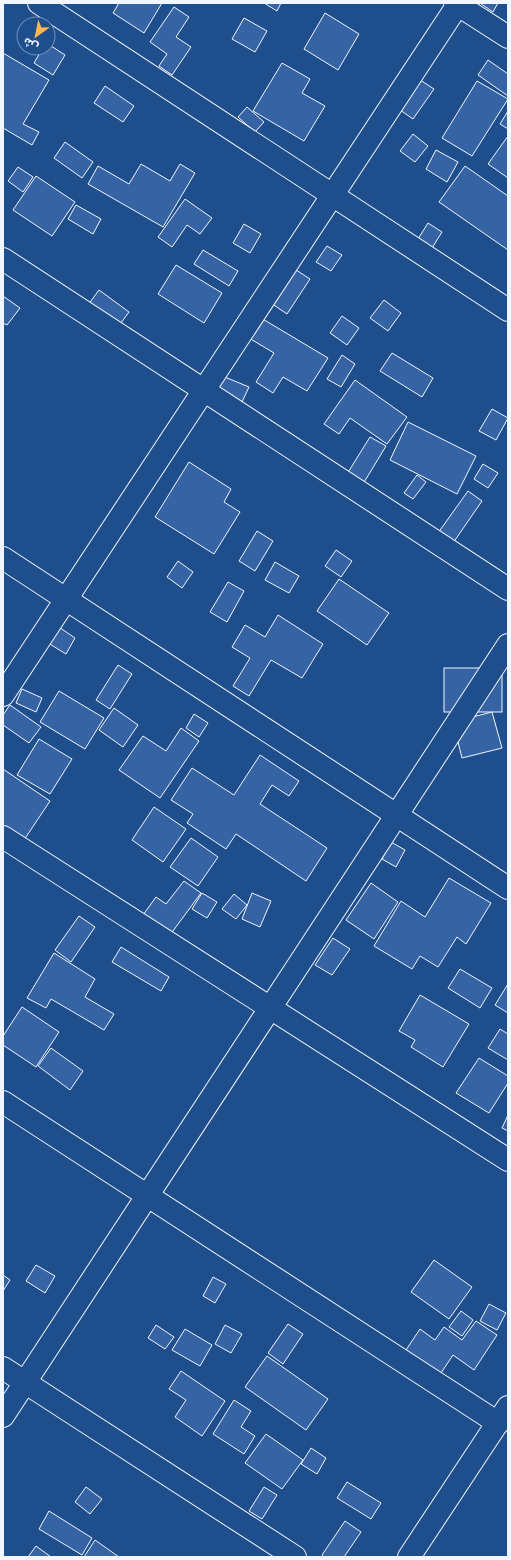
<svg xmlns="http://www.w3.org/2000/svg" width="511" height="1560" font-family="Figtree,'Noto Sans Arabic',sans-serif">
  <rect width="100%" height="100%" fill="#1f4e8c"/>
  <g fill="#3563a3" stroke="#f2f6ff">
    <polygon points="119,3 162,3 144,33 113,13"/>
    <polygon points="264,3 281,3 277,11"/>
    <polygon points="480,3 498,3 493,12"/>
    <polygon points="174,7 189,17 176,37 191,47 172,75 159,66 167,54 150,42"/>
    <polygon points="325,13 359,34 338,70 304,49"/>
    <polygon points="244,18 267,31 255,52 232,39"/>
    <polygon points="48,44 65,55 53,75 34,63 43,48 48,48"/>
    <polygon points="3,53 49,80 23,124 39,132 32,145 3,128"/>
    <polygon points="488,60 508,74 508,96 478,75"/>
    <polygon points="282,63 310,79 302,93 325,106 304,141 253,111"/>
    <polygon points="414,76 434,89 413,119 393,105"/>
    <polygon points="477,81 508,99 472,156 442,138"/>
    <polygon points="105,86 134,106 123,122 94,103"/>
    <polygon points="247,107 264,122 255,132 238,117"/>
    <polygon points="508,111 508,129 500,124"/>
    <polygon points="413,134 428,146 415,162 400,151"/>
    <polygon points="508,136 508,178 488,164"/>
    <polygon points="65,142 93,162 82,178 54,158"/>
    <polygon points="436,150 458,162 447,182 426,169"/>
    <polygon points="141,164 170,181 180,164 195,173 163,227 88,184 98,166 129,184"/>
    <polygon points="465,166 508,196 508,250 439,202"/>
    <polygon points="18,167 33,177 23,192 8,181"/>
    <polygon points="36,176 75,202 52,236 13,210"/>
    <polygon points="185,199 212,218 200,234 187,225 172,247 158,237"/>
    <polygon points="76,205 101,219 93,234 68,219"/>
    <polygon points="428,223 442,232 432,248 418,239"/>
    <polygon points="244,224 261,234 250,253 233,243"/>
    <polygon points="327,246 342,255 331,271 316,262"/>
    <polygon points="203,250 238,271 229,286 194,264"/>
    <polygon points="176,265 222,293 204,323 158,294"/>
    <polygon points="293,268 310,279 287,314 271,303"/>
    <polygon points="99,290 129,312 118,327 88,305"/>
    <polygon points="3,296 20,308 7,325 3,323"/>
    <polygon points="384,300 401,313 388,331 370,318"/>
    <polygon points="342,316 359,328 347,345 330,333"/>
    <polygon points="261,318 328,358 307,391 283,377 273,393 256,382 274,353 249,338"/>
    <polygon points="392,353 433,378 422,397 380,371"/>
    <polygon points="342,355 355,364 341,387 327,379"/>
    <polygon points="215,373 249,387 241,404 208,390"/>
    <polygon points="355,380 407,417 387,444 350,418 339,434 324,424"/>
    <polygon points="492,409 508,418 496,440 479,431"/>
    <polygon points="408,422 476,456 457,494 390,460"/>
    <polygon points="370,437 386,446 363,484 347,474"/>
    <polygon points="189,462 231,489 224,502 240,512 214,554 155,517"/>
    <polygon points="483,464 498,473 488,488 474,479"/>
    <polygon points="417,475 426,482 413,499 404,493"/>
    <polygon points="468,491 482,501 453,543 438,533"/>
    <polygon points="257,531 273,541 255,571 239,561"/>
    <polygon points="336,550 352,561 341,577 325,566"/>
    <polygon points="178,561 193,572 182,588 167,577"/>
    <polygon points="275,562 299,576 289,593 265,580"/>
    <polygon points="339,579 389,613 367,645 317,611"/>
    <polygon points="228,582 244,591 227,622 210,612"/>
    <polygon points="278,615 323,644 302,678 271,660 249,696 233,686 250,658 232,647 245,625 265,637"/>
    <polygon points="50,621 75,638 66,654 40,638"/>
    <polygon points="118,665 132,674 110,709 96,700"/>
    <rect x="444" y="668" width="58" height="44"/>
    <polygon points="22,689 42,698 36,712 16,703"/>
    <polygon points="59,691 104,718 85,749 40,722"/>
    <polygon points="10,705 41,727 29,743 3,725 3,715"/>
    <polygon points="114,708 138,725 123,747 99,730"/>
    <polygon points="492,712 502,748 462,758 453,722"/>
    <polygon points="194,714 208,723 199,737 186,728"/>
    <polygon points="181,728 199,741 160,798 119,770 143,736 166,751"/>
    <polygon points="39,739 72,759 50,794 17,775"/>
    <polygon points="260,755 299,781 289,796 272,785 260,804 327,848 306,881 236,834 226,849 187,823 193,814 171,800 192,768 234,795"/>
    <polygon points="3,769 50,801 20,846 3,835"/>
    <polygon points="154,807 186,829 163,862 132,840"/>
    <polygon points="191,838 218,857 198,886 170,867"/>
    <polygon points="391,842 405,850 396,867 382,859"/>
    <polygon points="449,878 491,903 466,944 457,937 438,967 420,956 412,969 374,946 401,901 425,917"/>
    <polygon points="184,881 201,893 170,935 143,915 156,897 166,904"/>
    <polygon points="371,883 398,902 374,939 346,920"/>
    <polygon points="202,893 217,902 207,918 192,909"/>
    <polygon points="252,893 271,901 260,927 242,919"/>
    <polygon points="234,894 247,905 236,919 222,909"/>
    <polygon points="79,916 95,927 71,962 55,950"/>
    <polygon points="333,938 350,949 332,975 315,965"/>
    <polygon points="121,947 169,977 161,991 112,962"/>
    <polygon points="54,953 95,979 85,997 114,1014 104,1030 51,999 46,1008 27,998"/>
    <polygon points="460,969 492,988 480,1008 448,988"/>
    <polygon points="508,984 508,1013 495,1005"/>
    <polygon points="420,995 469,1024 443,1067 411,1047 415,1040 399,1031"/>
    <polygon points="22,1007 59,1032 36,1067 3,1045 3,1036"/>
    <polygon points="500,1029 508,1034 508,1060 488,1048"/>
    <polygon points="51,1048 83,1071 70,1090 38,1066"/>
    <polygon points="479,1058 508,1076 508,1083 489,1113 456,1093"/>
    <polygon points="508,1115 508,1131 502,1128"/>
    <polygon points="434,1260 472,1287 449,1319 411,1292"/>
    <polygon points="36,1265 55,1276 45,1293 26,1281"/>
    <polygon points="3,1275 10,1280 3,1291"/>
    <polygon points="213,1277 226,1284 215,1303 203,1296"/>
    <polygon points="489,1304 506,1313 497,1330 480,1321"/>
    <polygon points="461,1311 473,1320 462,1336 449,1327"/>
    <polygon points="476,1321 497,1335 474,1370 453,1355 441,1373 406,1350 420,1329 435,1340 444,1327 462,1340"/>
    <polygon points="288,1324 303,1334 283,1364 268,1353"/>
    <polygon points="156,1325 174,1337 165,1349 148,1338"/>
    <polygon points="225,1325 242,1334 231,1353 215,1344"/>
    <polygon points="185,1329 212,1345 200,1366 172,1350"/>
    <polygon points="267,1356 328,1399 306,1430 245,1387"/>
    <polygon points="181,1371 225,1401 202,1436 175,1417 186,1400 169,1389"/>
    <polygon points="234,1400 251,1411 241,1427 255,1436 244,1454 213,1434"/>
    <polygon points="266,1434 303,1460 282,1489 245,1463"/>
    <polygon points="311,1448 326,1458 317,1474 301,1464"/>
    <polygon points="347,1482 381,1503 371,1519 337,1498"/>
    <polygon points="86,1487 102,1499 90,1514 75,1502"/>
    <polygon points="264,1487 277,1495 262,1519 249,1511"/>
    <polygon points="49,1511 92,1538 82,1555 39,1529"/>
    <polygon points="345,1521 361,1532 344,1557 324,1557 322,1555"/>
    <polygon points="95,1540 119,1557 84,1557"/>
    <polygon points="36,1546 51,1557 28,1557"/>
  </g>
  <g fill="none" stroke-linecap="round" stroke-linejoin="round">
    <g stroke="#f2f6ff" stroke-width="24">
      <g id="minor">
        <polyline points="39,3 508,310"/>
        <polyline points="455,3 508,37"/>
        <polyline points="3,259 508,589"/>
        <polyline points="3,558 508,888"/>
        <polyline points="3,695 459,3"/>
        <polyline points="3,837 508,1160"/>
        <polyline points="3,1102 498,1423"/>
        <polyline points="3,1368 295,1557"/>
        <polyline points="3,1416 508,645"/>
        <polyline points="409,1557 508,1407"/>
      </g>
    </g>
    <use href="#minor" stroke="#1f4e8c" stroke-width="22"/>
  </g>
  <rect width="511" height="1560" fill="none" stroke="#f2f6ff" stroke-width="8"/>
  <g transform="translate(36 36) rotate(213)"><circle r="19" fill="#1f4e8c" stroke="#7391ba"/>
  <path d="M0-3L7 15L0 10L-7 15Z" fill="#ffb74d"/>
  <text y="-6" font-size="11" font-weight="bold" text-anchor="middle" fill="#f2f6ff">ش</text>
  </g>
</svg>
